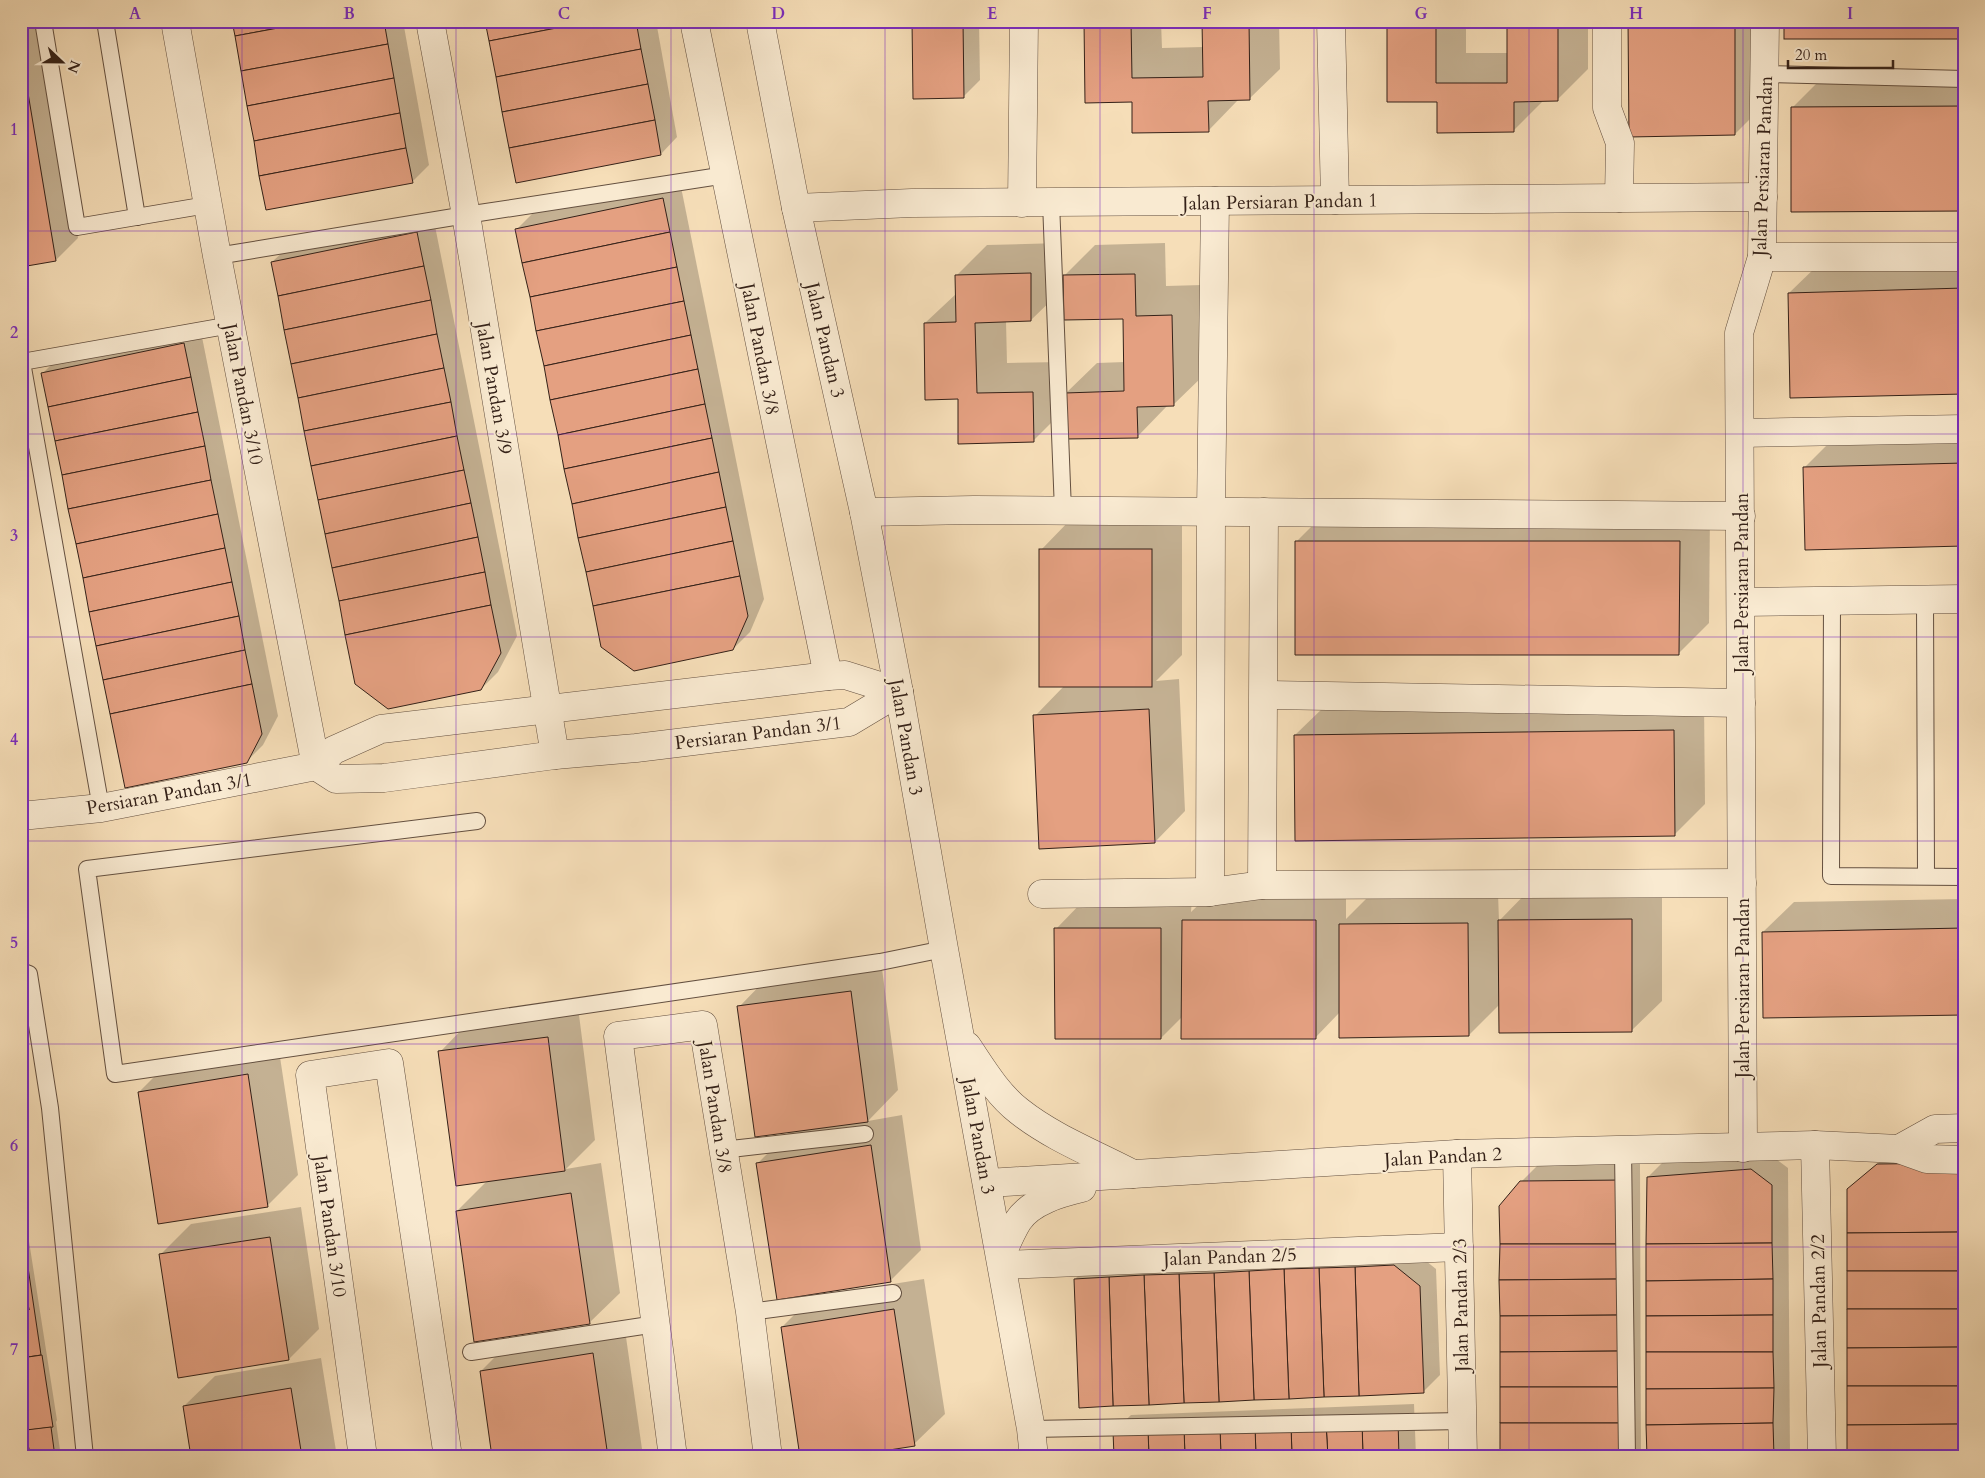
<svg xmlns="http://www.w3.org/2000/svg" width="1985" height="1478" font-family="Cardo,serif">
  <rect width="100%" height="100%" fill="#f6deb8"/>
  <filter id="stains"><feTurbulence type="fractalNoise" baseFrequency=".004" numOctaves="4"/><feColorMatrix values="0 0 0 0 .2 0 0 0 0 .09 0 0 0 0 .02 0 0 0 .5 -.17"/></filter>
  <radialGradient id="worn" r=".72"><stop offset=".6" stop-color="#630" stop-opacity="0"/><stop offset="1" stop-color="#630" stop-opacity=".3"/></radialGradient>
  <g fill="#0003">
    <polygon points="30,21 41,21 78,238 56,260 21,266 21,23"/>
    <polygon points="233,21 403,21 429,165 412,182"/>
    <polygon points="486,21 656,21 677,137 661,154"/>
    <polygon points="913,21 979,21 980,80 963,97"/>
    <polygon points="1086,21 1161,21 1162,48 1203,47 1203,21 1279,21 1280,69 1249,99 1239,99 1208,131 1133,101"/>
    <polygon points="1388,21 1466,21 1466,53 1508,53 1508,21 1588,21 1588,69 1557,100 1544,100 1513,131 1438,101"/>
    <polygon points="1629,21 1765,21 1765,104 1735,134"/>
    <polygon points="1964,76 1964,210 1792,108 1823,77"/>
    <polygon points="680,182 764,599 750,632 733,649 517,229 533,213"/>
    <polygon points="433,216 517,636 498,672 481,689 272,262 289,246"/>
    <polygon points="1061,243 1062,290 1031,320 1006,321 1007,363 1063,362 1064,410 1033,441 959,398 925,323 957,293 957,275 987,245"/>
    <polygon points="1165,243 1166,286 1202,285 1204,375 1173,405 1168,405 1137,437 1066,393 1097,363 1125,362 1124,318 1064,276 1095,245"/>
    <polygon points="1964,259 1964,392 1789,293 1820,263"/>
    <polygon points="200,327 278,716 263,745 246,762 43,373 59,357"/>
    <polygon points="1964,434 1964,544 1804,468 1835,437"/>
    <polygon points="1327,511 1710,511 1709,623 1679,653 1296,542"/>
    <polygon points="1071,519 1182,519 1182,655 1156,681 1179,679 1185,811 1155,842 1035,716 1065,685 1041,550"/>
    <polygon points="1704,700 1705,804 1674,835 1295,735 1326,705"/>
    <polygon points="1530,889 1662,889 1662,1001 1631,1031 1500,1004 1469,1035 1340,1012 1315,1038 1183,1016 1161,1038 1056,929 1086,898 1192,898 1191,912 1214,890 1346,890 1346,919 1371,894 1498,893 1499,921"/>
    <polygon points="1964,899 1964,1013 1763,932 1794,902"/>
    <polygon points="881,961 898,1090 868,1121 902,1115 921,1250 890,1281 758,1163 790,1131 739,1007 769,976"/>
    <polygon points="578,1007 595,1140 566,1169 601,1163 620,1293 589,1323 457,1211 487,1181 440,1052 470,1021"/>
    <polygon points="278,1044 298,1175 267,1206 139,1092 170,1061"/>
    <polygon points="1964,1147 1848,1190 1895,1148"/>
    <polygon points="1768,1153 1788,1168 1790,1457 1648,1457 1648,1177 1665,1160"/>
    <polygon points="1640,1164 1641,1457 1501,1457 1521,1182 1538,1165"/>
    <polygon points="21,1190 57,1420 56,1422 61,1457 21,1457"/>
    <polygon points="301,1207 319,1329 289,1359 161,1254 191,1224"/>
    <polygon points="1411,1249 1436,1269 1440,1375 1423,1392 1075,1279 1092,1262"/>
    <polygon points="924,1279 945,1414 914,1444 782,1327 812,1297"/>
    <polygon points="624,1323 643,1456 493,1457 481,1371 511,1341"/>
    <polygon points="321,1358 337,1457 192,1457 184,1406 215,1376"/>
    <polygon points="1414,1404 1416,1457 1115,1457 1114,1431 1131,1415"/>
  </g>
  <g fill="#e4a081" stroke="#342118">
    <polygon points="232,21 316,21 235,36"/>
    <polygon points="316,21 384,21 388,44 241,71 235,36"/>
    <polygon points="485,21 593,21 489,41"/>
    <polygon points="593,21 636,21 641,49 496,77 489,41"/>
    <polygon points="912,21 963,21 964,98 913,99"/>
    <polygon points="1084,21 1131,21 1132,78 1203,77 1202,21 1249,21 1250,100 1208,101 1209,132 1132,133 1132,102 1085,103"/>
    <polygon points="1387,21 1436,21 1436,83 1507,83 1507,21 1558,21 1558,101 1514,102 1514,132 1437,133 1437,102 1387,102"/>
    <polygon points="1628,21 1735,21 1735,135 1629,137"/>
    <rect x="1784" y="21" width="180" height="18"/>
    <polygon points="388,44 394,78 247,106 241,71"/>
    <polygon points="641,49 648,84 502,112 496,77"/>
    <polygon points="21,51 56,261 21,267"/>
    <polygon points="394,78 400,113 254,141 247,106"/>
    <polygon points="648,84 655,120 509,148 502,112"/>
    <polygon points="1964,106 1964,211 1791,212 1791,107"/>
    <polygon points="400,113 406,148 259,176 254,141"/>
    <polygon points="655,120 661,155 516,183 509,148"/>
    <polygon points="406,148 413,183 266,210 259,176"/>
    <polygon points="663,198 670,232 522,263 515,229"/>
    <polygon points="417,232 424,266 278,296 271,262"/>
    <polygon points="670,232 677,267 530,297 522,263"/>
    <polygon points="424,266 431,300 284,330 278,296"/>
    <polygon points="677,267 684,301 536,331 530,297"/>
    <polygon points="1031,273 1031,321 975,323 977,393 1033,392 1034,442 958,444 958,399 925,400 924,323 956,322 955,275"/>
    <polygon points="1135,274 1136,316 1172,315 1174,406 1137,407 1138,438 1066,439 1065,393 1124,391 1123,319 1064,320 1063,275"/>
    <polygon points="1964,288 1964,394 1790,398 1788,293"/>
    <polygon points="431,300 437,334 291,364 284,330"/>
    <polygon points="684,301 691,335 544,366 536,331"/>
    <polygon points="437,334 444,368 298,398 291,364"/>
    <polygon points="691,335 698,369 550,400 544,366"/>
    <polygon points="184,343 191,377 48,407 41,373"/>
    <polygon points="444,368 451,402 304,431 298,398"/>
    <polygon points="698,369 705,404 558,435 550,400"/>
    <polygon points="191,377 198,412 55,441 48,407"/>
    <polygon points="451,402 457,436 311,466 304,431"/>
    <polygon points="705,404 712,438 564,469 558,435"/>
    <polygon points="198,412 205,446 62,475 55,441"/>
    <polygon points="457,436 464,470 318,500 311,466"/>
    <polygon points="712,438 719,472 572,504 564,469"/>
    <polygon points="205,446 211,480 68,509 62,475"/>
    <polygon points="1964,463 1964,546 1805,550 1803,467"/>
    <polygon points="464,470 471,503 325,534 318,500"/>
    <polygon points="719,472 726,507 578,538 572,504"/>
    <polygon points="211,480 218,514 76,544 68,509"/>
    <polygon points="471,503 478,537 332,568 325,534"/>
    <polygon points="726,507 733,541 586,572 578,538"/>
    <polygon points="218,514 225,548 83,578 76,544"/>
    <polygon points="478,537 485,572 339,601 332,568"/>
    <polygon points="733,541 740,576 593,606 586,572"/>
    <polygon points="1295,541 1680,541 1679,655 1295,655"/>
    <polygon points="225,548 232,582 89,612 83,578"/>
    <rect x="1039" y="549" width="113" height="138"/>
    <polygon points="485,572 491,605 345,635 339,601"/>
    <polygon points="740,576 748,616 733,650 634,671 601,647 593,606"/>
    <polygon points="232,582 239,616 96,646 89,612"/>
    <polygon points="491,605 501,653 481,690 388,709 355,684 345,635"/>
    <polygon points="239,616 245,650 103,680 96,646"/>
    <polygon points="245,650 252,684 110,714 103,680"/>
    <polygon points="252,684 262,734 247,763 125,788 110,714"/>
    <polygon points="1149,709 1155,843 1039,849 1033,715"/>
    <polygon points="1674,730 1675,836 1295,841 1294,735"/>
    <polygon points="1632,919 1632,1032 1499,1033 1498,920"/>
    <polygon points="1182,920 1316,920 1316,1039 1181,1039"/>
    <polygon points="1468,923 1469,1036 1339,1038 1339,924"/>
    <polygon points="1054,928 1161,928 1161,1039 1055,1039"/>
    <polygon points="1964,928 1964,1015 1763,1018 1762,932"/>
    <polygon points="851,991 868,1122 755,1137 737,1006"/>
    <polygon points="548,1037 565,1171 456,1186 438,1051"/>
    <polygon points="248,1074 268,1207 158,1224 138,1092"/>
    <polygon points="871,1145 891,1282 777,1300 756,1163"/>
    <polygon points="1964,1163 1964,1232 1847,1233 1847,1189 1877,1164"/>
    <polygon points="1751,1169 1772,1185 1772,1243 1646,1244 1647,1177"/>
    <polygon points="1624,1180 1624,1244 1500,1244 1499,1206 1520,1181"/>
    <polygon points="571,1193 590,1324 474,1342 456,1211"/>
    <polygon points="21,1220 41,1355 21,1358 21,1311 29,1310 21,1259"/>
    <polygon points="1964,1232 1964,1271 1847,1271 1847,1233"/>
    <polygon points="270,1237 289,1360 178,1378 159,1254"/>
    <polygon points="1772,1243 1773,1279 1646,1281 1646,1244"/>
    <polygon points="1500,1244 1624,1244 1624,1279 1499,1280"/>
    <polygon points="21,1259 29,1310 21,1311"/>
    <polygon points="1394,1265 1420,1286 1424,1393 1359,1396 1355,1267"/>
    <polygon points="1355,1267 1359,1396 1324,1397 1319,1268"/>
    <polygon points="1319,1268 1324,1397 1289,1399 1284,1269"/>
    <polygon points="1284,1269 1289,1399 1254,1400 1249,1271"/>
    <polygon points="1249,1271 1254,1400 1219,1402 1214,1273"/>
    <rect x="1847" y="1271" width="117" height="38"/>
    <polygon points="1214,1273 1219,1402 1184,1403 1179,1274"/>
    <polygon points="1179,1274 1184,1403 1149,1405 1144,1275"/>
    <polygon points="1144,1275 1149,1405 1113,1406 1109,1277"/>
    <polygon points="1109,1277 1113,1406 1079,1408 1074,1279"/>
    <polygon points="1624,1279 1624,1315 1500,1316 1499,1280"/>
    <polygon points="1773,1279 1773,1315 1646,1316 1646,1281"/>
    <polygon points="894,1309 915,1446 844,1457 800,1457 781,1327"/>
    <polygon points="1847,1309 1964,1309 1964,1347 1847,1348"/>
    <polygon points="1624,1315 1624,1351 1500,1352 1500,1316"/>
    <polygon points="1773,1315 1773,1352 1646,1352 1646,1316"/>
    <polygon points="1964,1347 1964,1386 1847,1386 1847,1348"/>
    <polygon points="1624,1351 1624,1387 1500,1387 1500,1352"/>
    <polygon points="1646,1352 1773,1352 1774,1388 1646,1389"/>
    <polygon points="593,1353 608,1457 492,1457 480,1371"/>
    <polygon points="42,1355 53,1427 21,1431 21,1358"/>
    <polygon points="1847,1386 1964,1386 1964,1424 1847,1425"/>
    <polygon points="1500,1387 1624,1387 1625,1423 1500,1423"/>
    <polygon points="291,1388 302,1457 191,1457 183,1406"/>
    <polygon points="1774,1388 1773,1423 1646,1425 1646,1389"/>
    <polygon points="1398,1420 1399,1457 1363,1457 1362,1421"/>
    <polygon points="1362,1421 1363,1457 1328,1457 1326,1423"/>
    <polygon points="1326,1423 1328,1457 1292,1457 1291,1424"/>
    <rect x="1500" y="1423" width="125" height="34"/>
    <polygon points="1773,1423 1774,1457 1647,1457 1646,1425"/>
    <polygon points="1291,1424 1292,1457 1256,1457 1255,1426"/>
    <polygon points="1964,1424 1964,1457 1847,1457 1847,1425"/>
    <polygon points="1255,1426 1256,1457 1221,1457 1220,1427"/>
    <polygon points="51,1427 55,1457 30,1457 26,1430"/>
    <polygon points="1220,1427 1221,1457 1185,1457 1184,1428"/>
    <polygon points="1184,1428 1185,1457 1149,1457 1148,1430"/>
    <polygon points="26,1430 30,1457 21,1457 21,1431"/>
    <polygon points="1148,1430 1149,1457 1114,1457 1113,1431"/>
  </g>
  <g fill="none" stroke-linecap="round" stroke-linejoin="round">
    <g stroke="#645040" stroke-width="18">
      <g id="lane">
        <polyline points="43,21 77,227 207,205"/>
        <polyline points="105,21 137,217"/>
        <polyline points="1764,74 1964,79"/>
        <polyline points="1051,202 1063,511"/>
        <polyline points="217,256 466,215 726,175"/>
        <polyline points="1925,600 1926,876"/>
        <polyline points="1832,601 1831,876 1964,877"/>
        <polyline points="101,808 22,362 231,325"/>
        <polyline points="477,821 87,869 115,1074 880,962 944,949"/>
        <polyline points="21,971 29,974 50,1108 85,1457"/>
        <polyline points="722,1150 865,1134"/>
        <polyline points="1623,1150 1627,1457"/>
        <polyline points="750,1312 893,1293"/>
        <polyline points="471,1352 656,1324"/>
        <polyline points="1031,1429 1462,1421"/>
      </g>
    </g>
    <g stroke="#645040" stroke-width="29">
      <g id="street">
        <polyline points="175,21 217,256 316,766"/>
        <polyline points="430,21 466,215 555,755"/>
        <polyline points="694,21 828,676"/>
        <polyline points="760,21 796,208 864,512 899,692 944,949 1031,1429 1034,1457"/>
        <polyline points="1331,21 1335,200"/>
        <polyline points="1607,21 1607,108 1620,143 1619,198"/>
        <polyline points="1022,203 1024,21"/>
        <polyline points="796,208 912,203 1763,197"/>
        <polyline points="1762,257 1964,257"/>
        <polyline points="1740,433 1964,429"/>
        <polyline points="864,512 974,510 1741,516"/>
        <polyline points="1741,602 1964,599"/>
        <polyline points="1264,695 1741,703"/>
        <polyline points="316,766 336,779 384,778 555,755 636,748 849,722 899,692"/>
        <polyline points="21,816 101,808 316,766 334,750 381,729 828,676 845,675 899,692"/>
        <polyline points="1262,885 1264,512"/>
        <polyline points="1210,892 1211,512 1215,201"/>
        <polyline points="1042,894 1210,892 1262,885 1742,883"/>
        <path d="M967,1046c15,22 30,48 52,65 34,27 76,43 114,63"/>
        <polyline points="1815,1145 1822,1457"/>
        <polyline points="1743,1148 1739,333 1762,257 1765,21"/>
        <polyline points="1899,1149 1935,1129 1964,1128"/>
        <polyline points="1457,1154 1463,1457"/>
        <polyline points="988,1183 1457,1154 1815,1145 1899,1149 1927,1159 1964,1160"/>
        <path d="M1001,1256c5,-11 10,-24 17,-35 13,-20 43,-28 64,-33"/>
        <polyline points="1002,1265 1459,1247"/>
        <polyline points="363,1457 310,1075 389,1063 448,1457"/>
        <polyline points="673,1457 618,1036 703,1025 750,1312 768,1457"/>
      </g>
    </g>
    <use href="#lane" stroke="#f9ead1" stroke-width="16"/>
    <use href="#street" stroke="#f9ead1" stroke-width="28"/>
  </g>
  <path fill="none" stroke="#7b2cbf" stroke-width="1" stroke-opacity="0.55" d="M242,21v1436M456,21v1436M671,21v1436M885,21v1436M1100,21v1436M1314,21v1436M1529,21v1436M1743,21v1436M21,231h1943M21,434h1943M21,637h1943M21,841h1943M21,1044h1943M21,1247h1943"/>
  <g text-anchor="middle" stroke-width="4" stroke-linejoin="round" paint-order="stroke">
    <g font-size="19" fill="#342118" stroke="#f9ead1">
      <text transform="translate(1762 166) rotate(-88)" y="7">Jalan Persiaran Pandan</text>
      <text transform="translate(1280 201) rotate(-1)" y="7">Jalan Persiaran Pandan 1</text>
      <text transform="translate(826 340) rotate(77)" y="7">Jalan Pandan 3</text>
      <text transform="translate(761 349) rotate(79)" y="7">Jalan Pandan 3/8</text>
      <text transform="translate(495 388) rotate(80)" y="7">Jalan Pandan 3/9</text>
      <text transform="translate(244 394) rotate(79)" y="7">Jalan Pandan 3/10</text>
      <text transform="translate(1741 583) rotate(-90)" y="7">Jalan Persiaran Pandan</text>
      <text transform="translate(758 732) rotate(-7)" y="7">Persiaran Pandan 3/1</text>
      <text transform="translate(907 737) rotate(80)" y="7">Jalan Pandan 3</text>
      <text transform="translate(169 793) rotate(-10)" y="7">Persiaran Pandan 3/1</text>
      <text transform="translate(1742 988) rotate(-90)" y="7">Jalan Persiaran Pandan</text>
      <text transform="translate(716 1107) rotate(81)" y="7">Jalan Pandan 3/8</text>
      <text transform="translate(979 1136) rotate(80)" y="7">Jalan Pandan 3</text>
      <text transform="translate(1443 1156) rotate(-3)" y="7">Jalan Pandan 2</text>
      <text transform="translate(331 1226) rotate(82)" y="7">Jalan Pandan 3/10</text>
      <text transform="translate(1230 1256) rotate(-2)" y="7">Jalan Pandan 2/5</text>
      <text transform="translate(1818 1301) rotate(-91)" y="7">Jalan Pandan 2/2</text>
      <text transform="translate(1460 1305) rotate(-91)" y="7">Jalan Pandan 2/3</text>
    </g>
  </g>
  <rect width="1985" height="1478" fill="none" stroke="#f6deb8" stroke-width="55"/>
  <g transform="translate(62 62) rotate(112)" stroke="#f9ead1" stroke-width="4" paint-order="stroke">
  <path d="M0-4L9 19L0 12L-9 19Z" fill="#342118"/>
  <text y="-8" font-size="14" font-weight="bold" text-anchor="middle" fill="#342118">N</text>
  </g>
  <path d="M1788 60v8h105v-8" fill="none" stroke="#342118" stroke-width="2.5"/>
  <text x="1795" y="60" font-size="15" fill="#342118" stroke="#f9ead1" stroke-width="4" paint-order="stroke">20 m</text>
  <rect x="28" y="28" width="1930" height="1422" fill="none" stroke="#7b2cbf" stroke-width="2"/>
  <g font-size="16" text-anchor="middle" font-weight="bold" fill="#7b2cbf">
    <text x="135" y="19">A</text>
    <text x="349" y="19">B</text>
    <text x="564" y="19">C</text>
    <text x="778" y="19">D</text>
    <text x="992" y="19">E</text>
    <text x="1207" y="19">F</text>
    <text x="1421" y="19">G</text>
    <text x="1636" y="19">H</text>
    <text x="1850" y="19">I</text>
    <text x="14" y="135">1</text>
    <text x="14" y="338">2</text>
    <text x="14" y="541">3</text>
    <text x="14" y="745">4</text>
    <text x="14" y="948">5</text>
    <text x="14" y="1151">6</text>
    <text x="14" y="1355">7</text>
  </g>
  <rect width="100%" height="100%" filter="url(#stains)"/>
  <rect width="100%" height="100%" fill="url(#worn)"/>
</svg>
